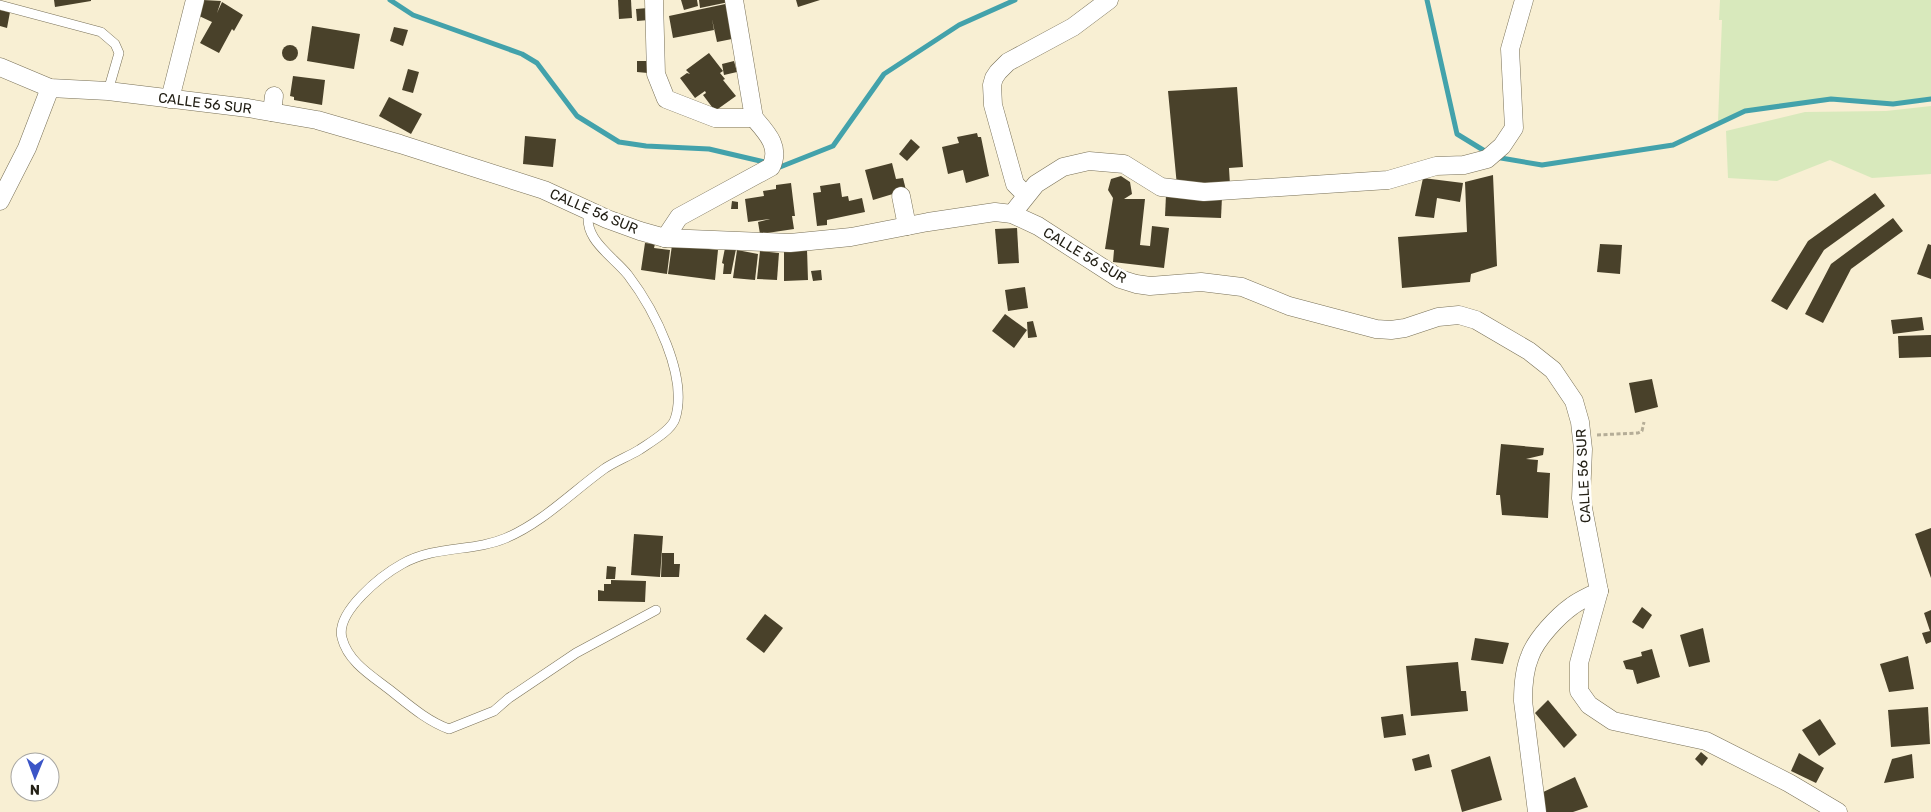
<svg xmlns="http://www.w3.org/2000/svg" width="1931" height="812" font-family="Rubik,sans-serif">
  <rect width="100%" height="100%" fill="#f8efd3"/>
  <g fill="#d8e9bc">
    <polygon points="1720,0 1931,0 1931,97 1892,102 1829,98 1743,110 1718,122 1722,20 1719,20"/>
    <polygon points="1931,106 1931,174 1872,178 1830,160 1777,181 1728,178 1726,131 1805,112 1886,111"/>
  </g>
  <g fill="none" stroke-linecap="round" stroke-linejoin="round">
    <g stroke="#43a2ab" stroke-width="5">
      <polyline points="390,0 413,15 522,54 537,63 577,116 619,142 646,146 709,149 769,163"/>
      <polyline points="1427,0 1457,134 1488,153"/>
      <polyline points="1495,157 1542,165 1673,145 1745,111 1831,99 1893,104 1931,99"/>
      <polyline points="780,167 833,146 884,74 959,25 1015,0"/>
    </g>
  </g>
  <g fill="#49412a">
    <polygon points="54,0 91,0 91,1 55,7"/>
    <polygon points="203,0 221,1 217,13 222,2 243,15 234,31 232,29 219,53 200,43 212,22 197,15"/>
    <polygon points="618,0 631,0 632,18 619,19"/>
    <polygon points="681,0 697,0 698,6 684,10"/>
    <polygon points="699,0 729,0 729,2 700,8"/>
    <polygon points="796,0 820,0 798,7"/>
    <polygon points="730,3 737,38 717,42 712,19 714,30 673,38 669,16"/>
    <polygon points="648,8 649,20 637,21 636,9"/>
    <polygon points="0,10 10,12 7,28 0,26"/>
    <polygon points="312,26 360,34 354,69 307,61"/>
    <polygon points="394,27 408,30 403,46 390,41"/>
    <circle cx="290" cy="53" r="8"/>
    <polygon points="709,53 723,71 720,73 725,79 723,80 736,96 715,111 703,95 706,93 705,91 695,98 680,78 687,73 690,74 686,70"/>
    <polygon points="637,61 649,61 648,73 637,72"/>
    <polygon points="734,61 737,72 724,75 722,64"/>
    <polygon points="408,69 419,72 413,93 402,90"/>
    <polygon points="293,76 325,80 322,105 294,100 294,97 290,96"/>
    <polygon points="1237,87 1243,167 1229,168 1230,185 1177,186 1168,91"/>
    <polygon points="389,97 422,114 411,134 379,116"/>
    <polygon points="977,133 978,137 981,137 989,176 966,183 963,170 948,174 942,147 959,143 957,137"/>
    <polygon points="525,136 556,139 553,167 523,164"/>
    <polygon points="911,139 920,147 907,161 899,154"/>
    <polygon points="892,163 896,179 903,178 906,190 873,200 865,170"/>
    <polygon points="1493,175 1497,266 1471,274 1470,282 1402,288 1398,237 1467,232 1465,182"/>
    <polygon points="1121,176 1130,182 1132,194 1124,199 1145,199 1140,245 1150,246 1152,226 1169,228 1164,268 1113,262 1114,250 1105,249 1113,198 1108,190 1111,179"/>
    <polygon points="1423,178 1463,183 1460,202 1437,198 1434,218 1415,216"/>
    <polygon points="791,183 795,216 792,216 794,229 760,234 758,222 770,219 748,222 745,199 764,196 763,191 776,189 776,185"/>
    <polygon points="840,183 842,197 848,196 849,201 862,198 865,212 827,220 827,225 817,226 813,193 821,192 820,186"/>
    <polygon points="1875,193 1885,206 1824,250 1787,310 1771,301 1808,241"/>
    <polygon points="1166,195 1222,197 1221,218 1165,216"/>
    <polygon points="732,201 738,202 738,209 731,209"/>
    <polygon points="1893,218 1903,231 1851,269 1823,323 1805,314 1831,264"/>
    <polygon points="1017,228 1019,263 998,264 995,229"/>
    <polygon points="645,243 655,244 654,248 670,250 667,274 641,270"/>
    <polygon points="1600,244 1622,245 1620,274 1597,272"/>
    <polygon points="1928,244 1931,245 1931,279 1917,274"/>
    <polygon points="672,245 718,250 715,280 668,274"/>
    <polygon points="725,248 736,249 731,274 723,274 724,264 722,263"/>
    <polygon points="784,249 807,249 808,280 784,281"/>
    <polygon points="737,250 758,254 755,280 733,278"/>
    <polygon points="760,251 779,253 777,280 757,279"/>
    <polygon points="821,270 822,280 813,281 811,271"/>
    <polygon points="1025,287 1028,308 1008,311 1005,290"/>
    <polygon points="1005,314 1027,330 1014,348 992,331"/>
    <polygon points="1922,317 1924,330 1893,334 1891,320"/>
    <polygon points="1033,321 1037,337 1028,338 1027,322"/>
    <polygon points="1931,335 1931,357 1899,358 1898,336"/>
    <polygon points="1652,379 1658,407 1635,413 1629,383"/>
    <polygon points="1501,444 1544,448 1543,455 1526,459 1538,460 1537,472 1550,473 1548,518 1502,515 1500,495 1496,495"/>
    <polygon points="1931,528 1931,578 1915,534"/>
    <polygon points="634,534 663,536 660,577 631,575"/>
    <polygon points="662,553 674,553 674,564 680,564 679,577 661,577"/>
    <polygon points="607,566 616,567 615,579 606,579"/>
    <polygon points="611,580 646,581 645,602 598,601 598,590 604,591 604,584 611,584"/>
    <polygon points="1642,607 1652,615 1643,629 1632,622"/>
    <polygon points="1931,610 1931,642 1926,644 1922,633 1930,631 1924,613"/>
    <polygon points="765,614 783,628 764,653 746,639"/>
    <polygon points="1703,628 1710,662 1689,667 1680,635"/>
    <polygon points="1475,638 1509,643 1503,664 1471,660"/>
    <polygon points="1652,649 1660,677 1637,684 1633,670 1626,669 1623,661 1642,656 1641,652"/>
    <polygon points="1908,656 1914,689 1889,692 1880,664"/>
    <polygon points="1458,662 1461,691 1466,691 1468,711 1411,716 1406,666"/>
    <polygon points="1548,700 1577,735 1564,748 1535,713"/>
    <polygon points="1928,707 1930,744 1891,747 1888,710"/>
    <polygon points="1403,714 1406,735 1384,738 1381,717"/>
    <polygon points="1820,719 1836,744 1819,756 1802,730"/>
    <polygon points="1701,752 1708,758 1702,766 1695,759"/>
    <polygon points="1799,753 1824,768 1816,783 1791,771"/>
    <polygon points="1429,754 1432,767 1415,771 1412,759"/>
    <polygon points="1912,754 1914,778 1884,783 1892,759"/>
    <polygon points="1490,756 1502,800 1462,812 1451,770"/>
    <polygon points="1575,777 1588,807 1573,812 1546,812 1539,794"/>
  </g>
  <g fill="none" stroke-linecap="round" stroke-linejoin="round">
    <g stroke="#787057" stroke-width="10">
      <g id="lane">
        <polyline points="0,5 101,32 115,44 119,53 108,91"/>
        <path d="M589,211c-7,28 24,45 39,64 26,34 61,102 47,144 -4,12 -26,24 -36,31 -12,7 -25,12 -35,19 -32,23 -62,54 -98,69 -33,14 -70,7 -104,26 -20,11 -67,48 -60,74 6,24 30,38 48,52 19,15 37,31 59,39l45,-18 15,-13 67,-45 80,-43"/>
      </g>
    </g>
    <g stroke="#787057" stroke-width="19">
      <g id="street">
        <polyline points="654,0 656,74 666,99 715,118 754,118 734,0"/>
        <polyline points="0,67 50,88 108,91 248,108 317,120 400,144 544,190 607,219 640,231 665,238 790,243 851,237 928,222 995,212 1012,214 1038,226 1120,279 1136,284 1150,286 1201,282 1242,287 1289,306 1376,329 1391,330 1405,328 1438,317 1459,315 1476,320 1529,351 1553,370 1574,401 1580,422 1583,449 1581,498 1599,591 1579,663 1579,691 1589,705 1613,721 1706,741 1789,783 1838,812"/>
        <polyline points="170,99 195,0"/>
        <polyline points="272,112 274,96"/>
        <polyline points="1028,193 1023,192 1015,184 993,105 992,85 994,78 998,72 1008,62 1073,27 1109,0"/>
        <polyline points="901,196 907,226"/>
        <polyline points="0,201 27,148 50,88"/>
        <polyline points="1012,214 1036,184 1063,167 1089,161 1124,164 1161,187 1204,192 1388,180 1436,166 1464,165 1487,159 1502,146 1514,128 1510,49 1524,0"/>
        <path d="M665,238l14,-21 92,-50c10,-20 -4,-34 -17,-49"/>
        <path d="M1537,812l-14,-111c0,-15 1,-31 7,-45 6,-17 28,-40 42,-50 8,-6 18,-10 27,-15"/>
      </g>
    </g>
    <polyline stroke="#b5ad97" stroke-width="3" stroke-dasharray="4 2.5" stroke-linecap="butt" points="1597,435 1638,433 1642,431 1644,422"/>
    <use href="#lane" stroke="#fff" stroke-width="9"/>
    <use href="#street" stroke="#fff" stroke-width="18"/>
  </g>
  <g text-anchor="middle" stroke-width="5" stroke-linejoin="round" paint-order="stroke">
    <g font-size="14" fill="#232016" stroke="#fff">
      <text transform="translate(205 103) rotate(7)" y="5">CALLE 56 SUR</text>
      <text transform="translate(594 211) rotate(23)" y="5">CALLE 56 SUR</text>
      <text transform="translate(1085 255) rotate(31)" y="5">CALLE 56 SUR</text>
      <text transform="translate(1583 476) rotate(-93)" y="5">CALLE 56 SUR</text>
    </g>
  </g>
  <g transform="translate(35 777) rotate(181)"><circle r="24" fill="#ffffff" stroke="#a7a6a2"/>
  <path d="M0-4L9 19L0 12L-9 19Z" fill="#3b55c7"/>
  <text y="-8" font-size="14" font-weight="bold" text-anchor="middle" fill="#232016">N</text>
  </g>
</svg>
